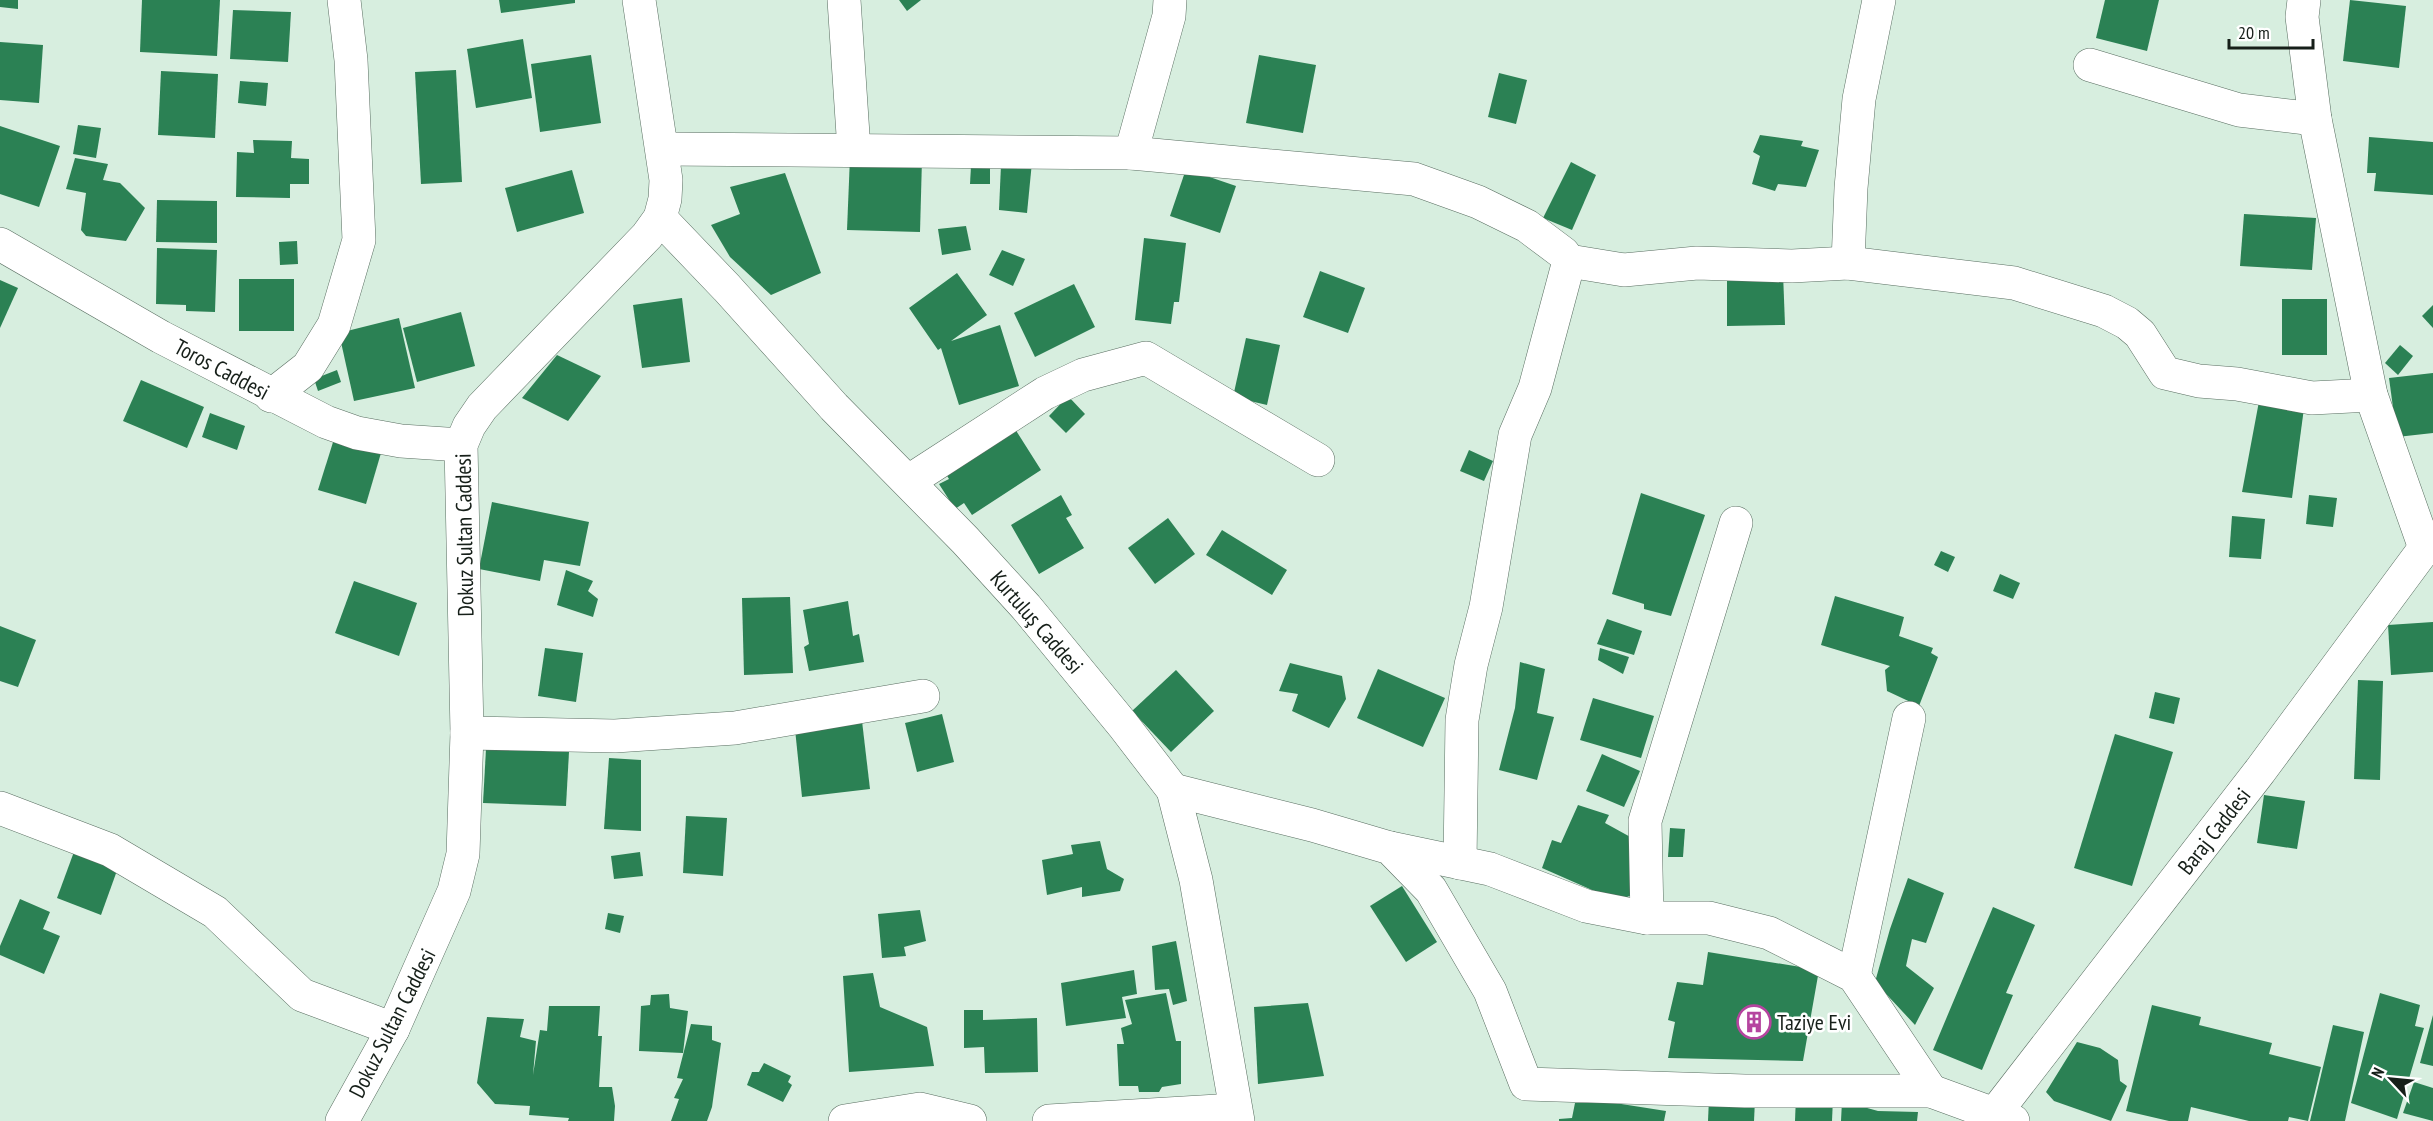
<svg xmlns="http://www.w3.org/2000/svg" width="2433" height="1121" font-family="'PT Sans Narrow',sans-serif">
  <rect width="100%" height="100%" fill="#d7eedf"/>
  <g fill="#2b8154">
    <polygon points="0,0 18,0 18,9 0,7"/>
    <polygon points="142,0 220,0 217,56 140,52"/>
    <polygon points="499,0 575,0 575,3 501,13"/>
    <polygon points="899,0 921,0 907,11"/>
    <polygon points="2105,0 2159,0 2147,51 2096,38"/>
    <polygon points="2350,0 2406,6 2399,68 2343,61"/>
    <polygon points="233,10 291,12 288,62 230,59"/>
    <polygon points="523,39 532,98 476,108 467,49"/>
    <polygon points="0,42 43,45 39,103 0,100"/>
    <polygon points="591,55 601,123 540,132 531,64"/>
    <polygon points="1259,55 1316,65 1303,133 1246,123"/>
    <polygon points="456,70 462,182 421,184 415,72"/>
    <polygon points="161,71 218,74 215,138 158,135"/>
    <polygon points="1499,73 1527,80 1516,124 1488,117"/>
    <polygon points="240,81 268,83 266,106 238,103"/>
    <polygon points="78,125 101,128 96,158 73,154"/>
    <polygon points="0,126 60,146 39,207 0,194"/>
    <polygon points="1760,135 1803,141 1801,146 1819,150 1806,187 1778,184 1775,191 1752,184 1760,156 1753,152"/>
    <polygon points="2369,137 2433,142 2433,195 2374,191 2376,173 2367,173"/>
    <polygon points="253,140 292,141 291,158 309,159 309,184 290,184 290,198 236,197 237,152 254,153"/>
    <polygon points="850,157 922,159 920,232 847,230"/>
    <polygon points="75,158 108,164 103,180 120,183 145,208 126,241 86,236 81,230 86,193 66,189"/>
    <polygon points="1032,162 1027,213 999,210 1001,165"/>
    <polygon points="1571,162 1596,175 1572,230 1543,218"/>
    <polygon points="971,166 990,167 990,184 970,184"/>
    <polygon points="1186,169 1236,186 1220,233 1170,216"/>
    <polygon points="572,170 584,213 517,232 505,188"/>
    <polygon points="785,173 821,273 771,295 730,257 711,225 740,214 730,187"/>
    <polygon points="157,200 217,201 217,243 156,242"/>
    <polygon points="2244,214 2316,218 2312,270 2240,266"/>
    <polygon points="966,226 971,250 942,255 938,229"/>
    <polygon points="1144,238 1186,243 1179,302 1174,302 1171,324 1135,320"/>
    <polygon points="297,241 298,264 280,265 279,242"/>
    <polygon points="157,248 217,250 215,312 186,311 186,305 156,304"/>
    <polygon points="1002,250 1025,259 1013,286 989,275"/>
    <polygon points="1320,271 1365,288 1348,333 1303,317"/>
    <polygon points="957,273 987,315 951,341 1000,325 1019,386 959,405 941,348 938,350 909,308"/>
    <polygon points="1783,273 1785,325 1727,326 1727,276"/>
    <rect x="239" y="279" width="55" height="52"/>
    <polygon points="0,280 18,288 0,328"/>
    <polygon points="1074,284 1095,327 1035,357 1014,313"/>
    <polygon points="682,298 690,362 642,368 633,305"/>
    <rect x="2282" y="299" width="45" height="56"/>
    <polygon points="2433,305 2433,328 2422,316"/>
    <polygon points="461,312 475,366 417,382 403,328"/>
    <polygon points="399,318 415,388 354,401 339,333"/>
    <polygon points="1246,338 1280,345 1267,405 1233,397"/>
    <polygon points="2400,345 2413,356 2398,375 2385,363"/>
    <polygon points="557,355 601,376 568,421 522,398"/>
    <polygon points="337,370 341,382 318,391 314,379"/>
    <polygon points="2433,373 2433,433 2397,437 2389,378"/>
    <polygon points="141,380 204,407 187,448 123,421"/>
    <polygon points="1068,396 1085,414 1066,433 1049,416"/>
    <polygon points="2260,396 2304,408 2292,498 2242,492"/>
    <polygon points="210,413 245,426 237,450 202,437"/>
    <polygon points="1010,421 1041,470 972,515 964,503 955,509 939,484 949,479 941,466"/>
    <polygon points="334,439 381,453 366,504 318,490"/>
    <polygon points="1469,450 1493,461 1484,481 1460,471"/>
    <polygon points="1641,493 1705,515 1671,616 1644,609 1644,604 1612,594"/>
    <polygon points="1061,495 1072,515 1066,518 1084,548 1039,574 1011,525"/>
    <polygon points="2309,495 2337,498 2333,527 2306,524"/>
    <polygon points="492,502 589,522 580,566 544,560 540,581 479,569"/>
    <polygon points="2232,516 2265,519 2261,559 2229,557"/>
    <polygon points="1168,518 1195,554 1155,584 1128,548"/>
    <polygon points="1222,530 1287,570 1272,595 1206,555"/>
    <polygon points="1941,551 1955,557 1948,572 1934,565"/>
    <polygon points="566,570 593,581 588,591 598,599 593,617 557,605"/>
    <polygon points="2000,574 2020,583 2013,599 1993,591"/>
    <polygon points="354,581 417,603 399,656 335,633"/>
    <polygon points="1835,596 1904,617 1899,636 1933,648 1931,653 1938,657 1919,706 1887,691 1885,670 1890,666 1821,645"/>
    <polygon points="790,597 793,673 744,675 742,598"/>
    <polygon points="848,601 853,636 859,634 864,662 809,671 804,647 809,644 803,610"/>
    <polygon points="1607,619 1642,631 1634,655 1597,644"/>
    <polygon points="2433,622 2433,672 2391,675 2388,625"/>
    <polygon points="0,626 36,640 18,687 0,681"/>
    <polygon points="545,648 583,653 576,702 538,696"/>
    <polygon points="1600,648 1629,657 1623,674 1598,660"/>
    <polygon points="1520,662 1545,669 1537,713 1554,717 1537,780 1499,770 1515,708"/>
    <polygon points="1290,663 1342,676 1346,699 1329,728 1292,711 1298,694 1279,691"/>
    <polygon points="1378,669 1445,698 1423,747 1357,718"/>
    <polygon points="1176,670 1214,711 1171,752 1132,711"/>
    <polygon points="2358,680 2383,681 2380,780 2354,779"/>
    <polygon points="2155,692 2180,698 2174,724 2149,718"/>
    <polygon points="1593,698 1654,716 1641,758 1580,740"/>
    <polygon points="942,714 954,762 917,772 905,723"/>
    <polygon points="862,721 870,789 802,797 795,729"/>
    <polygon points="2115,734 2173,752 2132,886 2074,868"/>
    <polygon points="486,749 569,752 566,806 483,803"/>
    <polygon points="1602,754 1640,771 1624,807 1586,791"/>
    <polygon points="609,758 641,760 641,831 604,829"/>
    <polygon points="2264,795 2305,801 2297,849 2257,843"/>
    <polygon points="1578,805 1609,815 1605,823 1634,839 1632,895 1617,901 1542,868 1552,840 1561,843"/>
    <polygon points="686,816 727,818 723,876 683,873"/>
    <polygon points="1670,828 1685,829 1683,857 1668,857"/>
    <polygon points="1100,841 1107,869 1124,879 1120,891 1082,897 1082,887 1047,895 1042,860 1073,854 1071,845"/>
    <polygon points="75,849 119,865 101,915 57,898"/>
    <polygon points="640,852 643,876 614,879 611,856"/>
    <polygon points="1908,878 1944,893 1926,943 1912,939 1906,966 1934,988 1915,1025 1875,982 1890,929"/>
    <polygon points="1402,886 1437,942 1406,962 1370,906"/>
    <polygon points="20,899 50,912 43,929 60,936 44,974 0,955 0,946"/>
    <polygon points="1993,907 2035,925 2006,993 2013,995 1982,1070 1933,1050"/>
    <polygon points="920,910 926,941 904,947 906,956 882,958 878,914"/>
    <polygon points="608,913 624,916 620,933 605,929"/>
    <polygon points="1176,941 1187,1001 1173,1005 1169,989 1155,990 1152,946"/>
    <polygon points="1708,952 1819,970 1803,1061 1668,1058 1675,1022 1668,1020 1677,982 1703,985"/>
    <polygon points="1134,970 1137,994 1122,997 1126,1018 1066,1026 1061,983"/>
    <polygon points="873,973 880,1007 927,1027 934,1066 849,1072 843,976"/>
    <polygon points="1166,993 1176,1041 1181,1041 1181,1084 1162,1087 1159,1092 1139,1092 1138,1086 1119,1086 1117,1044 1124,1044 1121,1028 1132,1024 1125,1000"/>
    <polygon points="2380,993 2420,1005 2415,1026 2424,1028 2397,1119 2351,1103"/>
    <polygon points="669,994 670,1008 688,1011 683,1053 639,1051 641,1006 650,1005 651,995"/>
    <polygon points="1308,1003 1324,1076 1258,1084 1254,1007"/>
    <polygon points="2152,1005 2201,1017 2199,1025 2272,1043 2269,1054 2321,1067 2308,1121 2289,1117 2288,1121 2249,1121 2191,1107 2188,1121 2169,1121 2126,1111"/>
    <polygon points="549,1006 600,1006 598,1036 602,1036 599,1087 612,1087 615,1106 614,1121 568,1121 569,1118 529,1115 530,1106 495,1104 477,1083 487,1017 524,1019 520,1037 536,1041 533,1075 540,1030 547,1031"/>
    <polygon points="964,1010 983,1010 983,1020 1037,1018 1038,1072 985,1073 984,1047 964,1048"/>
    <polygon points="2433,1015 2433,1066 2420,1063"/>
    <polygon points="691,1024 712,1026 712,1040 721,1043 712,1107 707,1121 671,1121 679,1099 674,1098 683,1079 677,1078"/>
    <polygon points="2333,1025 2364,1032 2345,1121 2310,1121"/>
    <polygon points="2077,1042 2100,1048 2118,1060 2120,1081 2127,1086 2111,1121 2054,1101 2046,1092"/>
    <polygon points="764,1063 791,1076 788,1082 792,1085 783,1102 747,1085 752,1072 759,1072"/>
    <polygon points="2414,1082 2433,1088 2433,1121 2403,1113"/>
    <polygon points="1796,1096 1833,1098 1832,1121 1795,1121"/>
    <polygon points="1709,1098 1755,1100 1754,1121 1708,1121"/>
    <polygon points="1842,1101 1878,1111 1918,1112 1917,1121 1841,1121"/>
    <polygon points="1575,1103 1615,1103 1666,1111 1664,1121 1559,1121 1559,1119 1572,1118"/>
  </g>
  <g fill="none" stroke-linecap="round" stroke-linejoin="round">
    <g stroke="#596e61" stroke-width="34">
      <g id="minor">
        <polyline points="844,0 854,150"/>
        <polyline points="2304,0 2302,17 2315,119 2371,395 2425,548"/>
        <polyline points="2090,65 2239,110 2315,119"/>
        <polyline points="663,149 1131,153 1414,179 1478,202 1527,226 1563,253 1569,261 1624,270 1697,263 1792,266 1848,263 2014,283 2104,311 2127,323 2140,334 2165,373 2199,381 2237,384 2312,398 2371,395"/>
        <polyline points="1131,153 1169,16 1170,0"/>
        <polyline points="1848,263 1851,188 1859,99 1879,0"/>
        <polyline points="271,396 308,367 334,325 359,240 351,60 344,0"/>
        <polyline points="909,481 1045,393 1083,375 1146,358 1318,460"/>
        <polyline points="467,733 615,736 735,728 923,696"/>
        <polyline points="1173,790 1312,825 1390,848 1431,890 1490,991 1526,1084 1745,1091 1931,1091 2013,1121"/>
        <polyline points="0,808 110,850 215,912 302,995 393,1029"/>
        <polyline points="1390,848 1490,869 1586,906 1647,918 1709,918 1769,933 1854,976 1931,1091"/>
        <polyline points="1460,863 1462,720 1471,665 1486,607 1515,435 1535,388 1569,261"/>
        <polyline points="1647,918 1645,821 1736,523"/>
        <polyline points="1854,976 1909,718"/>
        <polyline points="845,1121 920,1109 970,1121"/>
        <polyline points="1049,1121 1235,1110"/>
      </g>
    </g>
    <g stroke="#596e61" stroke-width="34">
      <g id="tertiary">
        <polyline points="660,218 727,288 834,407 965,540 1026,607 1123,725 1173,790 1196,880 1238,1121"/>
        <polyline points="0,244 161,337 326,422 357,433 401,441 461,445"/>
        <polyline points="342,1121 393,1029 454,891 463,854 467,733 461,445 469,426 482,407 647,236 660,218 665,199 666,180 639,0"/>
        <polyline points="1989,1121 2260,771 2433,537"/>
      </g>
    </g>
    <use href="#minor" stroke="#fff" stroke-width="33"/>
    <use href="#tertiary" stroke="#fff" stroke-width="33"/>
  </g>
  <defs>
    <g id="building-ring" transform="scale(1.725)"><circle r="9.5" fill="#fff" stroke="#b5449f" stroke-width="1.5"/><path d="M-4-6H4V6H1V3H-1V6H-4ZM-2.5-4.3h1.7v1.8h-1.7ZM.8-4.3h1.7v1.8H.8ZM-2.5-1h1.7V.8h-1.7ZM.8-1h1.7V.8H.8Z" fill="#b5449f"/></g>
  </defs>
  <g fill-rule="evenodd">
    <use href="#building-ring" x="1754" y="1022"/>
  </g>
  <g text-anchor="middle" stroke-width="5" stroke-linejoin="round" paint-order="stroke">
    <g font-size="22" fill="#161f19" stroke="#fff">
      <text transform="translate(222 369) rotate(28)" y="8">Toros Caddesi</text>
      <text transform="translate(464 535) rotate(-91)" y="8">Dokuz Sultan Caddesi</text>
      <text transform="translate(1037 622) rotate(49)" y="8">Kurtuluş Caddesi</text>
      <text transform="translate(2214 831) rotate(-52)" y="8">Baraj Caddesi</text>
      <text transform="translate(392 1023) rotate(-63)" y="8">Dokuz Sultan Caddesi</text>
    </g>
    <g font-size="22" fill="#161f19" stroke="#fff" text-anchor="start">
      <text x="1777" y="1030">Taziye Evi</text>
    </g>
  </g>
  <g transform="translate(2391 1079) rotate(296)" stroke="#ffffff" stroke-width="4.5" paint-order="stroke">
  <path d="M0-4.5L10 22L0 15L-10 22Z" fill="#161f19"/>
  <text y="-9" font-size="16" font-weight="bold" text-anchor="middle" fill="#161f19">N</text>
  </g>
  <path d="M2229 39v9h84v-9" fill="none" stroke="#161f19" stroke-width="3"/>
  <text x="2238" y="39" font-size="18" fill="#161f19" stroke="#ffffff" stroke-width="4.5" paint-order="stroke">20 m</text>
</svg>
